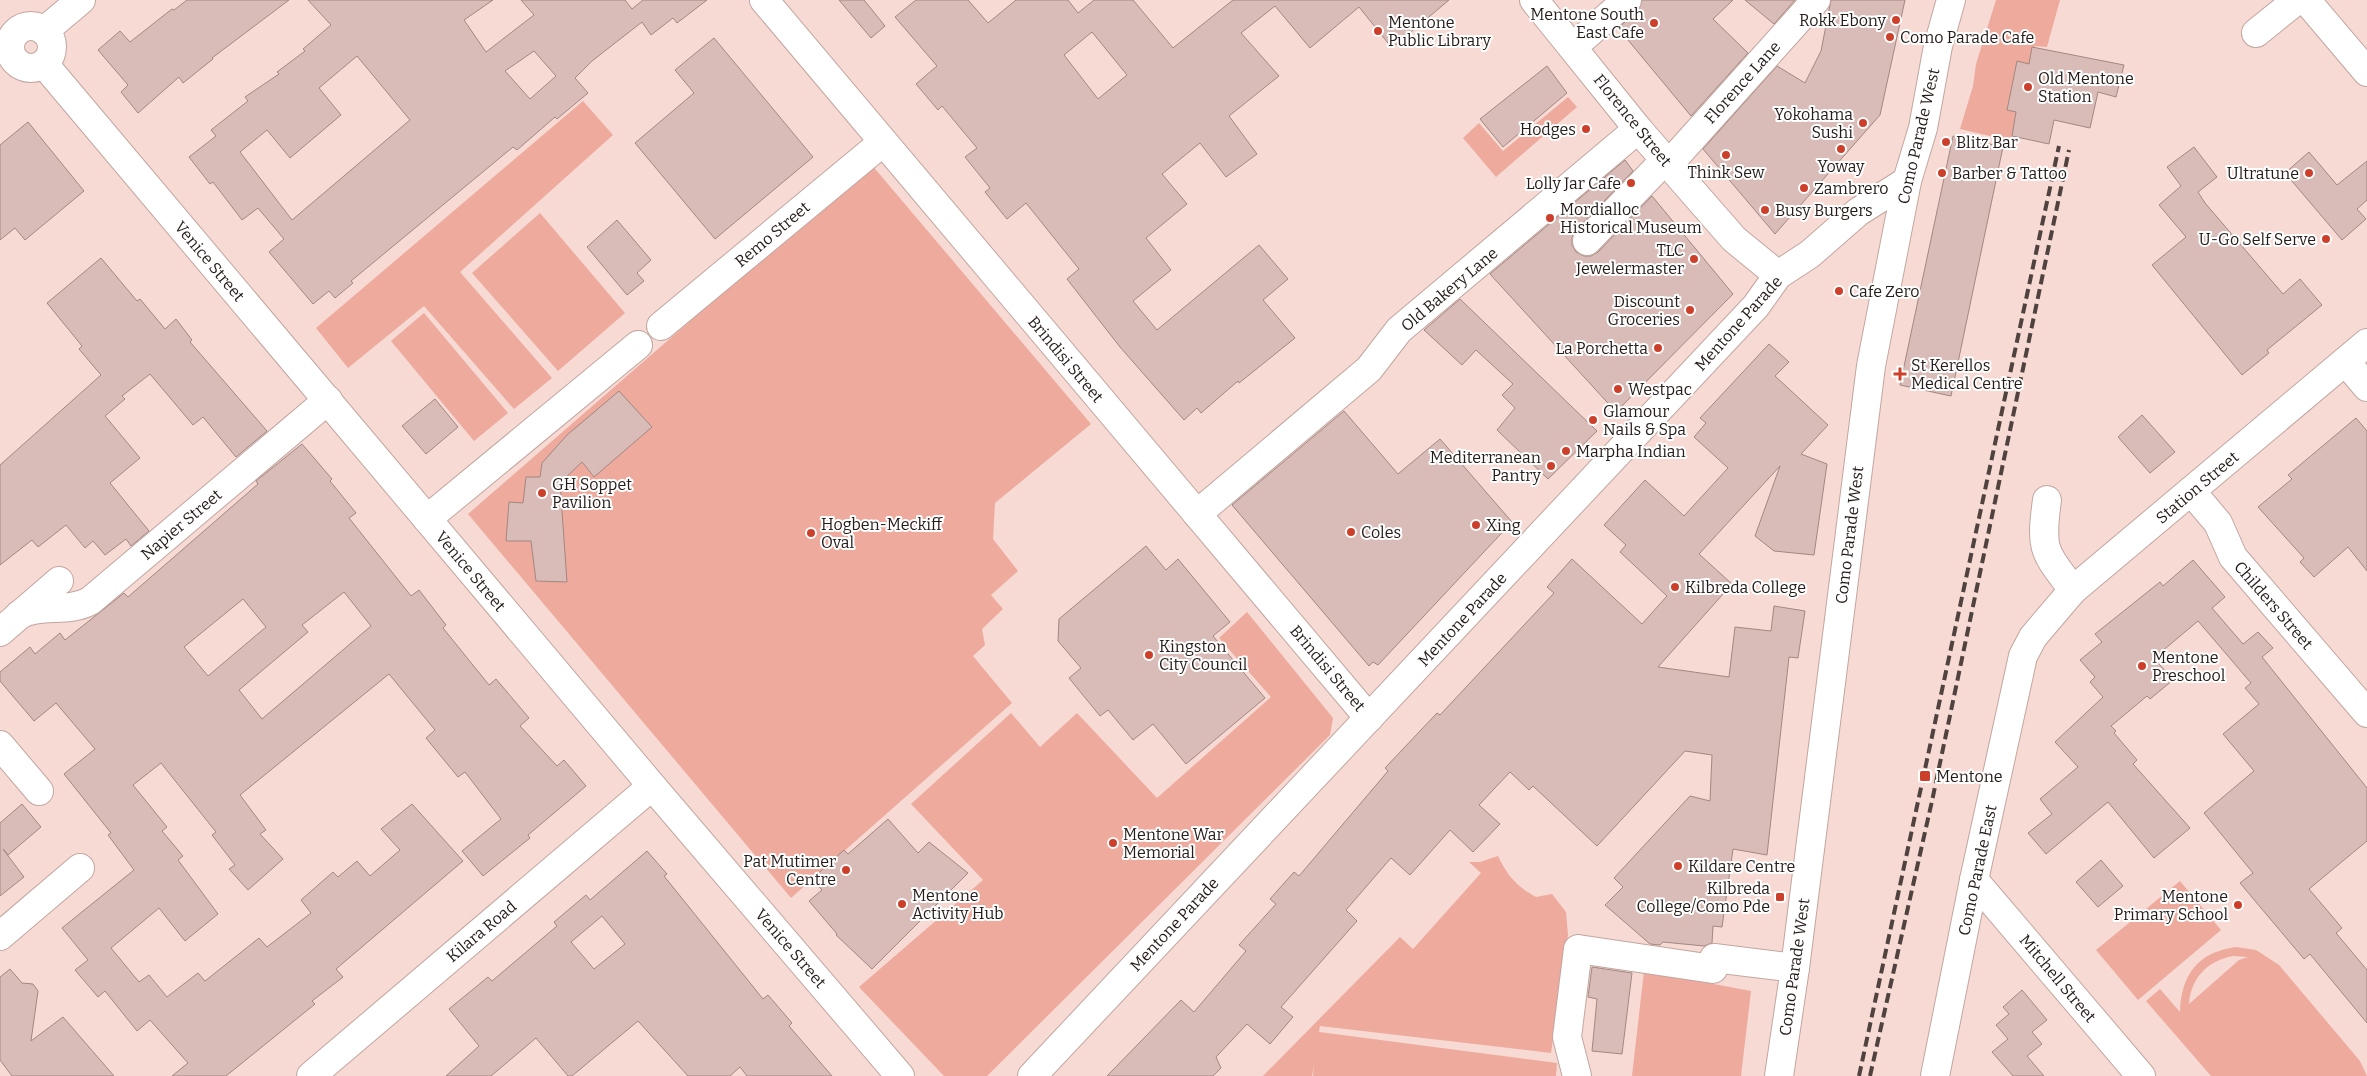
<svg xmlns="http://www.w3.org/2000/svg" width="2367" height="1076" font-family="Bitter,serif">
  <rect width="100%" height="100%" fill="#f7dad4"/>
  <g fill="#edaa9d" fill-rule="evenodd">
    <polygon points="1996,0 2060,0 2047,47 2035,46 2011,141 1960,129 1973,86 1976,64"/>
    <polygon points="1568,97 1577,107 1496,177 1463,138 1479,123 1503,151"/>
    <polygon points="583,101 613,135 460,272 552,378 514,409 424,306 348,368 316,328"/>
    <polygon points="871,164 1091,424 995,503 993,539 1018,571 991,595 1003,609 982,629 985,645 973,656 1012,703 791,898 468,514"/>
    <polygon points="540,213 625,313 558,371 472,273"/>
    <polygon points="424,313 508,413 474,441 391,341"/>
    <polygon points="1247,612 1333,718 1330,735 987,1076 944,1076 859,987 983,880 911,804 1011,713 1040,747 1077,713 1157,798 1271,697 1219,638"/>
    <path d="M1498,856c9,19 19,31 38,41l16,-3 14,18 2,23 -17,118 -231,-27 -1,6 238,31 -1,13h-243l1,-10 -2,10h-49l137,-139 13,12 68,-76 -12,-11h11z"/>
    <polygon points="2180,881 2221,930 2138,1000 2096,950"/>
    <path d="M2236,947l20,3 23,15 81,96 7,15h-156l-65,-75 14,-12 20,23c1,-37 18,-60 56,-65zM2233,956l15,1 -9,3 -50,44c2,-26 18,-43 44,-48z"/>
    <polygon points="1644,971 1751,991 1741,1076 1632,1076"/>
  </g>
  <g fill="#d9bcb7" stroke="#a28782" fill-rule="evenodd">
    <polygon points="187,0 289,0 212,58 213,59 183,83 179,77 138,113 121,92 128,85 98,50 120,31 130,42 172,9 174,10"/>
    <path d="M308,0h185l-29,20 22,32 48,-37 -13,-15h104l7,9 11,-9h64l-30,23 -4,-5 -22,17 -9,-13 -50,39 -17,17 13,15 -31,26 -2,-2 -38,33 -4,-3 -162,134 2,2 -18,15 -6,-7 -16,13 -44,-52 15,-13 -26,-31 -16,12 -29,-38 -3,2 -21,-27 27,-21 -5,-6 37,-29 -3,-4 34,-23 -2,-2 28,-21 -2,-2 28,-24zM534,51l22,25 -26,23 -25,-28zM357,56l53,64 -118,100 -52,-68 27,-22 23,28 51,-43 -22,-27z"/>
    <polygon points="839,0 864,0 885,26 871,38"/>
    <path d="M916,0h52l20,23 28,-23h52l10,13 16,-13h39l40,48 60,-48h216l-57,48 -33,-41 -49,41 -35,-42 -34,27 38,43 -50,40 28,38 -31,23 -26,-34 -38,31 25,30 -41,34 25,32 -38,31 24,29 102,-85 29,34 -25,21 32,38 -56,45 -1,-2 -37,32 -4,-5 -13,12 -64,-73 -53,-68 12,-10 -53,-66 -19,16 -22,-27 5,-4 -25,-31 12,-9 -35,-42 -4,4 -22,-26 21,-18 -42,-49zM1092,32l35,43 -29,24 -34,-44z"/>
    <polygon points="1642,0 1733,0 1713,19 1748,53 1691,116 1618,28 1638,11"/>
    <polygon points="1745,0 1795,0 1774,24"/>
    <polygon points="1831,0 1905,0 1880,115 1775,234 1703,149 1777,66 1805,83 1821,51"/>
    <polygon points="714,38 813,157 715,239 635,143 694,93 675,70"/>
    <polygon points="2032,47 2124,65 2116,97 2098,92 2090,128 2054,120 2049,144 2012,136 2016,112 2007,110 2017,61 2029,64"/>
    <polygon points="1547,66 1567,93 1503,147 1480,119"/>
    <polygon points="28,122 84,191 25,240 15,228 0,240 0,145"/>
    <polygon points="1953,136 2003,147 1951,396 1900,385"/>
    <polygon points="2194,147 2217,177 2198,192 2205,203 2283,294 2300,279 2322,305 2267,350 2269,353 2242,375 2152,265 2186,237 2159,205 2181,186 2167,167"/>
    <polygon points="2309,152 2337,185 2367,161 2367,200 2357,209 2366,219 2342,240 2285,173"/>
    <polygon points="1625,160 1633,171 1575,231 1572,238 1572,245 1576,252 1584,256 1591,256 1598,252 1652,196 1733,294 1616,412 1490,274"/>
    <polygon points="617,220 651,260 637,273 644,281 627,295 587,247"/>
    <polygon points="101,258 137,301 140,299 165,329 176,319 192,340 190,342 267,431 236,457 203,417 193,425 150,374 122,396 125,399 105,416 140,458 110,483 149,531 131,546 126,539 105,555 93,541 85,548 66,525 38,547 32,540 0,565 0,465 101,375 79,349 82,346 47,303"/>
    <polygon points="1460,299 1597,431 1548,479 1497,430 1515,408 1502,395 1513,384 1476,350 1462,365 1424,330"/>
    <polygon points="1769,344 1789,362 1775,376 1828,425 1801,454 1827,464 1814,555 1774,551 1755,536 1780,466 1699,554 1732,584 1658,667 1729,677 1735,627 1771,631 1774,606 1805,611 1798,658 1789,657 1767,855 1733,849 1722,927 1713,926 1712,943 1704,946 1663,942 1660,945 1650,944 1605,905 1623,887 1614,878 1690,796 1710,801 1712,755 1685,751 1597,846 1533,786 1529,790 1510,772 1479,805 1500,824 1473,852 1450,830 1410,875 1391,858 1346,910 1357,921 1281,1007 1293,1017 1270,1044 1247,1024 1216,1057 1221,1068 1213,1076 1107,1076 1181,1000 1194,1012 1246,951 1239,945 1276,904 1270,899 1294,872 1299,876 1388,771 1385,768 1437,713 1440,715 1554,593 1547,587 1572,559 1642,624 1667,596 1620,552 1626,545 1604,525 1645,480 1684,516 1728,468 1694,437 1706,423 1700,418"/>
    <polygon points="619,391 652,427 594,477 582,462 560,483 567,582 536,581 531,541 506,541 509,502 523,503 526,477 540,477 542,463 567,435"/>
    <polygon points="435,399 458,427 426,454 402,426"/>
    <polygon points="1344,411 1398,474 1440,439 1512,522 1378,665 1373,662 1369,666 1232,505"/>
    <polygon points="2142,415 2175,452 2150,473 2118,437"/>
    <polygon points="2356,418 2367,431 2367,571 2348,547 2314,577 2300,562 2304,558 2258,507 2292,479 2288,475"/>
    <path d="M302,444l30,35 -2,2 26,32 -7,5 62,78 8,-6 27,35 -3,3 46,57 7,-6 33,39 -9,8 37,40 7,-6 22,26 -58,49 2,3 -47,38 -21,-25 39,-32 -36,-47 -7,5 -32,-39 9,-8 -46,-56 -149,121 26,35 -6,4 23,25 -35,31 -19,-21 6,-4 -23,-30 4,-3 -55,-69 -28,22 34,42 -5,4 21,25 -5,4 40,54 -33,27 -26,-33 -48,40 28,34 10,-7 18,22 31,-24 7,8 54,-43 8,9 44,-34 -10,-13 32,-28 5,5 19,-16 13,15 30,-26 -19,-21 31,-25 51,57 -127,108 7,8 -31,24 3,3 -89,72h-54l16,-13 -38,-43 -13,11 -32,-40 -7,6 -23,-27 13,-10 -26,-32 72,-58 -26,-35 3,-2 -47,-59 31,-25 -39,-46 -22,18 -34,-40v-9l30,-25 5,7 25,-21 5,7 59,-47 4,4 130,-113 -2,-3zM344,592l27,34 -109,93 -23,-29 69,-58 -6,-7zM243,599l23,28 -58,49 -24,-29z"/>
    <polygon points="1146,546 1166,570 1178,559 1230,622 1213,636 1265,698 1186,764 1153,724 1133,740 1108,710 1100,716 1069,678 1081,668 1058,641 1059,619"/>
    <polygon points="2193,560 2225,597 2212,608 2243,644 2258,632 2273,648 2262,657 2367,788 2367,841 2309,889 2342,928 2336,933 2367,970 2367,1023 2310,954 2304,959 2240,883 2253,873 2204,813 2254,771 2223,734 2259,704 2245,688 2251,683 2198,621 2154,658 2173,680 2150,699 2147,696 2111,726 2116,731 2114,733 2137,760 2133,764 2190,828 2154,858 2108,802 2046,854 2028,833 2052,814 2040,799 2078,767 2055,742 2103,697 2090,682 2095,677 2080,660 2102,642 2095,634 2160,582 2163,586"/>
    <polygon points="22,804 41,827 8,855 3,849 24,877 0,896 0,823"/>
    <polygon points="888,819 918,853 929,842 968,873 872,969 836,935 837,934 809,901 822,890 812,879 844,850 848,854"/>
    <path d="M647,851l20,23 -3,2 99,123 5,-4 24,28 -3,3 43,50h-85l-7,-9 -10,9h-42l-50,-55 -66,55h-4l-32,-38 -45,38h-45l33,-30 -30,-37 39,-32 4,4 65,-55 -3,-4 32,-27 4,5zM602,916l23,28 -31,25 -23,-27z"/>
    <polygon points="2101,860 2123,886 2098,907 2076,882"/>
    <polygon points="1592,967 1632,973 1622,1054 1592,1051 1597,999 1588,997"/>
    <polygon points="10,969 22,983 33,984 38,991 31,1041 63,1017 114,1076 12,1076 0,1060 0,977"/>
    <polygon points="2022,990 2047,1020 2032,1032 2042,1044 2027,1056 2044,1076 2013,1076 1992,1052 2008,1039 1996,1025 2009,1014 2003,1007"/>
  </g>
  <g fill="none" stroke-linecap="round" stroke-linejoin="round">
    <g stroke="#c2a6a0" stroke-width="30">
      <g id="minor">
        <polyline points="764,0 1369,718"/>
        <polyline points="1534,0 1638,129 1734,239 1778,275"/>
        <circle cx="31" cy="47" r="21"/>
        <polyline points="44,31 81,0"/>
        <polyline points="2256,33 2297,0"/>
        <polyline points="1574,46 1627,0"/>
        <polyline points="44,64 652,786 900,1076"/>
        <polyline points="1669,164 1816,0"/>
        <polyline points="1587,241 1665,160"/>
        <polyline points="661,326 883,142"/>
        <polyline points="2346,362 2367,387"/>
        <polyline points="2191,491 2218,523 2233,557 2367,713"/>
        <path d="M2047,500c-7,51 -3,51 26,90"/>
        <polyline points="1197,514 1369,369 1399,330 1638,129"/>
        <polyline points="427,519 638,345"/>
        <path d="M19,615c22,-12 49,-2 71,-14l238,-201"/>
        <polyline points="0,632 59,581"/>
        <polyline points="0,745 39,791"/>
        <polyline points="1974,880 2141,1076"/>
        <polyline points="0,936 80,868"/>
        <polyline points="311,1076 652,786"/>
        <polyline points="1032,1076 1756,306 1778,275 1810,254 1858,212 1907,181"/>
        <polyline points="1577,1076 1567,1037 1578,949 1713,969 1714,958 1795,968"/>
        <polyline points="1779,1076 1795,968 1871,366 1907,181 1923,128 1938,46 1951,0"/>
        <polyline points="1935,1076 1974,880 2023,656 2033,637 2073,590 2367,343"/>
      </g>
    </g>
    <g stroke="#c2a6a0" stroke-width="30">
      <polyline id="major" points="2306,0 2367,72"/>
    </g>
    <use href="#minor" stroke="#fff" stroke-width="28"/>
    <use href="#major" stroke="#fff" stroke-width="28"/>
    <g stroke="#50423e" stroke-width="4" stroke-dasharray="10 5" stroke-linecap="butt">
      <polyline points="1859,1076 2059,146"/>
      <polyline points="1870,1076 1932,801 2069,150"/>
    </g>
  </g>
  <g fill="#cc402b" stroke="#fff" stroke-width="2">
    <circle cx="1896" cy="20" r="5"/>
    <circle cx="1654" cy="23" r="5"/>
    <circle cx="1378" cy="31" r="5"/>
    <circle cx="1890" cy="37" r="5"/>
    <circle cx="2028" cy="87" r="5"/>
    <circle cx="1863" cy="123" r="5"/>
    <circle cx="1586" cy="129" r="5"/>
    <circle cx="1946" cy="142" r="5"/>
    <circle cx="1841" cy="149" r="5"/>
    <circle cx="1726" cy="155" r="5"/>
    <circle cx="1942" cy="173" r="5"/>
    <circle cx="2309" cy="173" r="5"/>
    <circle cx="1631" cy="183" r="5"/>
    <circle cx="1804" cy="188" r="5"/>
    <circle cx="1765" cy="210" r="5"/>
    <circle cx="1550" cy="218" r="5"/>
    <circle cx="2326" cy="239" r="5"/>
    <circle cx="1694" cy="259" r="5"/>
    <circle cx="1839" cy="291" r="5"/>
    <circle cx="1690" cy="310" r="5"/>
    <circle cx="1658" cy="348" r="5"/>
    <path d="M1897.5 366.5h5v5h5v5h-5v5h-5v-5h-5v-5h5z"/>
    <circle cx="1618" cy="389" r="5"/>
    <circle cx="1593" cy="420" r="5"/>
    <circle cx="1566" cy="451" r="5"/>
    <circle cx="1551" cy="466" r="5"/>
    <circle cx="542" cy="493" r="5"/>
    <circle cx="1476" cy="525" r="5"/>
    <circle cx="1351" cy="532" r="5"/>
    <circle cx="811" cy="533" r="5"/>
    <circle cx="1675" cy="587" r="5"/>
    <circle cx="1149" cy="655" r="5"/>
    <circle cx="2142" cy="666" r="5"/>
    <rect x="1919" y="770" width="12" height="12" rx="2.5"/>
    <circle cx="1113" cy="843" r="5"/>
    <circle cx="1678" cy="866" r="5"/>
    <circle cx="846" cy="870" r="5"/>
    <rect x="1775" y="892" width="10" height="10" rx="2.5"/>
    <circle cx="902" cy="904" r="5"/>
    <circle cx="2238" cy="905" r="5"/>
  </g>
  <g text-anchor="middle" stroke-width="4" stroke-linejoin="round" paint-order="stroke">
    <g font-size="16" fill="#251b18" stroke="#fff" text-anchor="start">
      <text x="1644" y="20" text-anchor="end">Mentone South<tspan x="1644" dy="18">East Cafe</tspan></text>
      <text x="1886" y="26" text-anchor="end">Rokk Ebony</text>
      <text x="1388" y="28">Mentone<tspan x="1388" dy="18">Public Library</tspan></text>
      <text x="1900" y="43">Como Parade Cafe</text>
      <text x="2038" y="84">Old Mentone<tspan x="2038" dy="18">Station</tspan></text>
      <text x="1853" y="120" text-anchor="end">Yokohama<tspan x="1853" dy="18">Sushi</tspan></text>
      <text x="1576" y="135" text-anchor="end">Hodges</text>
      <text x="1956" y="148">Blitz Bar</text>
      <text x="1841" y="172" text-anchor="middle">Yoway</text>
      <text x="1726" y="178" text-anchor="middle">Think Sew</text>
      <text x="1952" y="179">Barber &amp; Tattoo</text>
      <text x="2299" y="179" text-anchor="end">Ultratune</text>
      <text x="1621" y="189" text-anchor="end">Lolly Jar Cafe</text>
      <text x="1814" y="194">Zambrero</text>
      <text x="1560" y="215">Mordialloc<tspan x="1560" dy="18">Historical Museum</tspan></text>
      <text x="1775" y="216">Busy Burgers</text>
      <text x="2316" y="245" text-anchor="end">U-Go Self Serve</text>
      <text x="1684" y="256" text-anchor="end">TLC<tspan x="1684" dy="18">Jewelermaster</tspan></text>
      <text x="1849" y="297">Cafe Zero</text>
      <text x="1680" y="307" text-anchor="end">Discount<tspan x="1680" dy="18">Groceries</tspan></text>
      <text x="1648" y="354" text-anchor="end">La Porchetta</text>
      <text x="1911" y="371">St Kerellos<tspan x="1911" dy="18">Medical Centre</tspan></text>
      <text x="1628" y="395">Westpac</text>
      <text x="1603" y="417">Glamour<tspan x="1603" dy="18">Nails &amp; Spa</tspan></text>
      <text x="1576" y="457">Marpha Indian</text>
      <text x="1541" y="463" text-anchor="end">Mediterranean<tspan x="1541" dy="18">Pantry</tspan></text>
      <text x="552" y="490">GH Soppet<tspan x="552" dy="18">Pavilion</tspan></text>
      <text x="821" y="530">Hogben-Meckiff<tspan x="821" dy="18">Oval</tspan></text>
      <text x="1486" y="531">Xing</text>
      <text x="1361" y="538">Coles</text>
      <text x="1685" y="593">Kilbreda College</text>
      <text x="1159" y="652">Kingston<tspan x="1159" dy="18">City Council</tspan></text>
      <text x="2152" y="663">Mentone<tspan x="2152" dy="18">Preschool</tspan></text>
      <text x="1936" y="782">Mentone</text>
      <text x="1123" y="840">Mentone War<tspan x="1123" dy="18">Memorial</tspan></text>
      <text x="836" y="867" text-anchor="end">Pat Mutimer<tspan x="836" dy="18">Centre</tspan></text>
      <text x="1688" y="872">Kildare Centre</text>
      <text x="1770" y="894" text-anchor="end">Kilbreda<tspan x="1770" dy="18">College/Como Pde</tspan></text>
      <text x="912" y="901">Mentone<tspan x="912" dy="18">Activity Hub</tspan></text>
      <text x="2228" y="902" text-anchor="end">Mentone<tspan x="2228" dy="18">Primary School</tspan></text>
    </g>
    <g font-size="16" fill="#251b18" stroke="#fff">
      <text transform="translate(1742 82) rotate(-48)" y="6">Florence Lane</text>
      <text transform="translate(1633 120) rotate(51)" y="6">Florence Street</text>
      <text transform="translate(1918 136) rotate(-77)" y="6">Como Parade West</text>
      <text transform="translate(772 234) rotate(-40)" y="6">Remo Street</text>
      <text transform="translate(210 261) rotate(50)" y="6">Venice Street</text>
      <text transform="translate(1449 289) rotate(-40)" y="6">Old Bakery Lane</text>
      <text transform="translate(1738 323) rotate(-48)" y="6">Mentone Parade</text>
      <text transform="translate(1066 359) rotate(50)" y="6">Brindisi Street</text>
      <text transform="translate(2197 487) rotate(-40)" y="6">Station Street</text>
      <text transform="translate(181 524) rotate(-40)" y="6">Napier Street</text>
      <text transform="translate(1849 535) rotate(-83)" y="6">Como Parade West</text>
      <text transform="translate(471 571) rotate(50)" y="6">Venice Street</text>
      <text transform="translate(2274 605) rotate(49)" y="6">Childers Street</text>
      <text transform="translate(1462 619) rotate(-47)" y="6">Mentone Parade</text>
      <text transform="translate(1328 668) rotate(50)" y="6">Brindisi Street</text>
      <text transform="translate(1977 870) rotate(-78)" y="6">Como Parade East</text>
      <text transform="translate(1174 924) rotate(-47)" y="6">Mentone Parade</text>
      <text transform="translate(481 931) rotate(-40)" y="6">Kilara Road</text>
      <text transform="translate(791 948) rotate(49)" y="6">Venice Street</text>
      <text transform="translate(1794 967) rotate(-82)" y="6">Como Parade West</text>
      <text transform="translate(2058 978) rotate(50)" y="6">Mitchell Street</text>
    </g>
  </g>
</svg>
